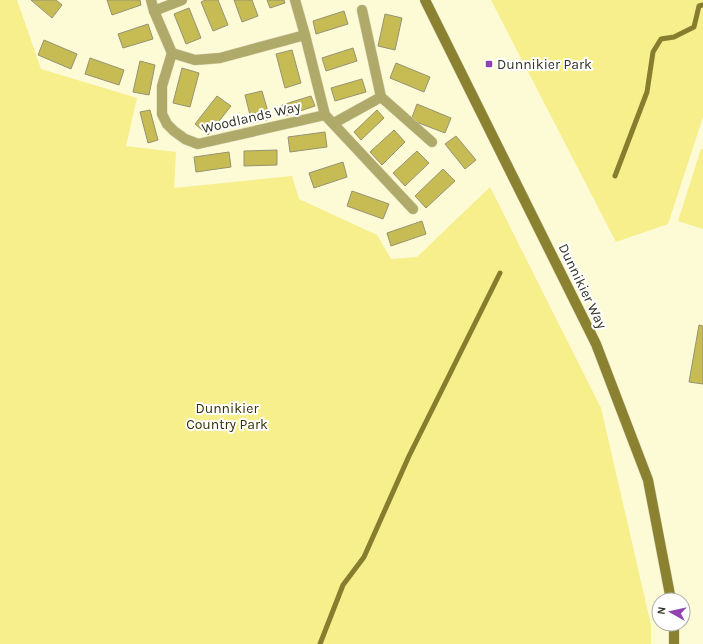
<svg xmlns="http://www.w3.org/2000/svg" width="703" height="644" font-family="Karla,sans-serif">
  <rect width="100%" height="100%" fill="#fdfad6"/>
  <g fill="#f7ee8c">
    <polygon points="0,0 17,0 41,69 137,98 126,146 176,152 174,188 292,176 299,199 377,235 391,259 417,257 490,187 601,408 651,625 651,644 0,644"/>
    <polygon points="491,0 703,0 703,117 668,224 616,242"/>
    <polygon points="701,149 703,149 703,229 678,221"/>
  </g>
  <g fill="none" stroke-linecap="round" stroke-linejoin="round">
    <g stroke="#867e2e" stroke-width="5">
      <polyline points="615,176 647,92 653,52 661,39 674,37 694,27 699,6 703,5"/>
      <polyline points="320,644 343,585 364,557 409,456 500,273"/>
    </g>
  </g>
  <g fill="#c7bc53" stroke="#969372">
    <polygon points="31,0 56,0 62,5 52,18"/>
    <polygon points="107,0 140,0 141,5 112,15"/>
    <polygon points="205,0 218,0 228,25 213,31 201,2"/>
    <polygon points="234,0 252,0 258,16 242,22"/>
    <polygon points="267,0 284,0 285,3 270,8"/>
    <polygon points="189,8 201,38 186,44 174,14"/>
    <polygon points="344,11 348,24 316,34 313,21"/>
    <polygon points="385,14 402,18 395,50 378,46"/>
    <polygon points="148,24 153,39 123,48 118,34"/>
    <polygon points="44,40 77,54 71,69 38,55"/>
    <polygon points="353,48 357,61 326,71 322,58"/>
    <polygon points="292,50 301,83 285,88 276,54"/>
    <polygon points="90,58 124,70 119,85 85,74"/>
    <polygon points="140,61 155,65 149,95 133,92"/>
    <polygon points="396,63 430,77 424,92 390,78"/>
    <polygon points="182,68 199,73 190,107 173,103"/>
    <polygon points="362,79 366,92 335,101 331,88"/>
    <polygon points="262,91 270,119 252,123 245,95"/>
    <polygon points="217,96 231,106 208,135 195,124"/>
    <polygon points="311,96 315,106 285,116 282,105"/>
    <polygon points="417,104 451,118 445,133 411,120"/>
    <polygon points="150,110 158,140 148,143 140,112"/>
    <polygon points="377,110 384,118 361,140 354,132"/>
    <polygon points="394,130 405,142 382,165 370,152"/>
    <polygon points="325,132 327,147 290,152 288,137"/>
    <polygon points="456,136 476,160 465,169 445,144"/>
    <polygon points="277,150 277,165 244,166 244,151"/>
    <polygon points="417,151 429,163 405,186 393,173"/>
    <polygon points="229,152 231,167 196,172 194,157"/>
    <polygon points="343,162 347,177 314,188 309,173"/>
    <polygon points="443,169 455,181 426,208 415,196"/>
    <polygon points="352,191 389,204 383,219 347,206"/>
    <polygon points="422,221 426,234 391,246 387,233"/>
    <polygon points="699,325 703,326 703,384 689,382"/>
  </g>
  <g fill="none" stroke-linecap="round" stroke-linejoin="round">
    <g stroke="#d9d6b6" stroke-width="11">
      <g id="minor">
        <polyline points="151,0 154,11 172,53 195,60 220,58 305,35"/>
        <polyline points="295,0 305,35 325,115 413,209"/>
        <polyline points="362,10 381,97 432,142"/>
        <polyline points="154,11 182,0"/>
        <polyline points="172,53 162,86 162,114 167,124 174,131 185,139 198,144 325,115"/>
        <polyline points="334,123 381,97"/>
      </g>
    </g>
    <g stroke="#d9d6b6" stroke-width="11">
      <g id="secondary">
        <polyline points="425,0 596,344 648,480 671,600"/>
        <polyline points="674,624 674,644"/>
      </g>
    </g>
    <use href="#minor" stroke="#afa96a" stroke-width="10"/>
    <use href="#secondary" stroke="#8a8231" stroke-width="10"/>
  </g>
  <rect fill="#9042b3" stroke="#fff" stroke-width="1.5" x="485" y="60" width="8" height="8" rx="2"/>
  <g text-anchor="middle" stroke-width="4" stroke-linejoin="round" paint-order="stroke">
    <g font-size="14" fill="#333224" stroke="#fff" text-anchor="start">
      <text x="497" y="69">Dunnikier Park</text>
    </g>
    <g font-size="14" fill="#333224" stroke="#fff">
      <text transform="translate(251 117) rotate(-13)" y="5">Woodlands Way</text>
      <text transform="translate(583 286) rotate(64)" y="5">Dunnikier Way</text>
    </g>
    <g font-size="14" fill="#343001" stroke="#fff">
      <text x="227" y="413">Dunnikier<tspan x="227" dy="16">Country Park</tspan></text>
    </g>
  </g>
  <g transform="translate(671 612) rotate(278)"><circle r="19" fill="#ffffff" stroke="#adada7"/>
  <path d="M0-3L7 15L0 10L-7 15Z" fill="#9042b3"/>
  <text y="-6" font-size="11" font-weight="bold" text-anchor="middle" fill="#333224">N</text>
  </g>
</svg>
